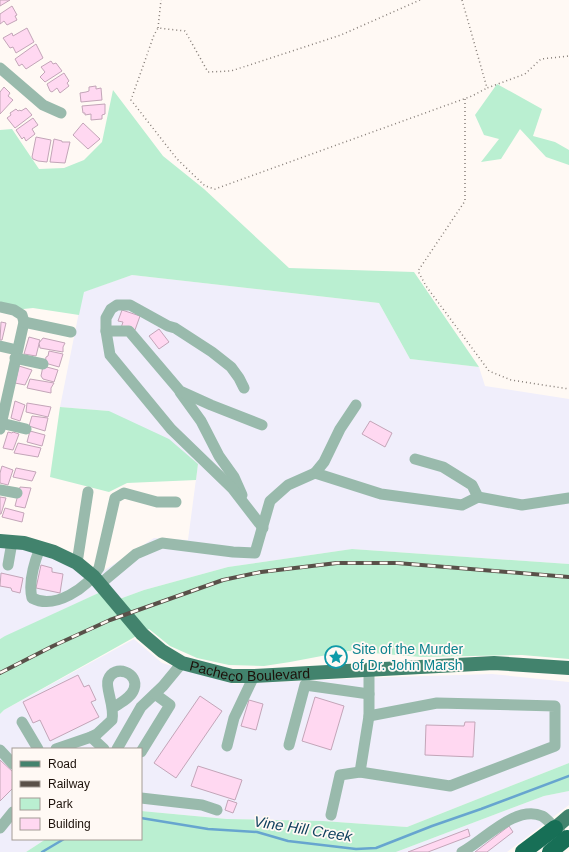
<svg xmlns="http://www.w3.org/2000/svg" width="569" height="852" font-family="Helvetica,sans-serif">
  <rect width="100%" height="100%" fill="#fff9f4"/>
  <g fill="#f0eefb">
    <polygon points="132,275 379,303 410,359 479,367 485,386 569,399 569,564 352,549 228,567 144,590 114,601 105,590 0,639 0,541 24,543 94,577 154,538 188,540 198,464 109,411 60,407 83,292"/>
    <polygon points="134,639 162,663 234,684 392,677 492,674 569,682 569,763 407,827 323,821 227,819 141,811 141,749 13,749 13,839 46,839 26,852 0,852 0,714 4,710"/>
    <polygon points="569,791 569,805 507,852 396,852 544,796"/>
  </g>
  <g fill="#baefd1">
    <polygon points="497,84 542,109 533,136 555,142 569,150 569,165 546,157 520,129 501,159 481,162 499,139 484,135 475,115"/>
    <polygon points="113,90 163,156 204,189 289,268 414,272 479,367 410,359 379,303 132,275 84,292 79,315 33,308 14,310 0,307 0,130 12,129 39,169 64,168 84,160 102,142"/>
    <polygon points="60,407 109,411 169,439 198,464 196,480 127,483 109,492 50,477"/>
    <polygon points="352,549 569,564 569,659 522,655 421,657 348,651 290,662 264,666 229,665 197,658 170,646 149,629 4,710 0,714 0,639 5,636 105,590 114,601 144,590 228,567"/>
    <polygon points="569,763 569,791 544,796 396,852 26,852 46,839 141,839 141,811 227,819 323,821 407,827"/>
  </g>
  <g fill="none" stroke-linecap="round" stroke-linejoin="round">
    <g stroke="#67a5cf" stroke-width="2.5">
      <polyline points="141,818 208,829 257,832 288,841 356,849 376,848 432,826 481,809 569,776"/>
      <polyline points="42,852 64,839"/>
    </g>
  </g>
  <g fill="#ffd8f1" stroke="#c3a5b8">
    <polygon points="0,0 10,0 0,6"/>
    <polygon points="12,6 17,15 15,16 17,20 7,25 4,21 0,24 0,14"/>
    <polygon points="27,28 34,42 16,53 13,47 10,48 3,38 12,33 13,36"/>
    <polygon points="36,44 43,58 26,69 22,64 19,66 15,59"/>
    <polygon points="51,61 53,64 56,63 62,71 45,82 40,77 45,72 41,67"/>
    <polygon points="64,73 69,81 67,83 69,86 60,93 57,88 52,92 50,91 47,84"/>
    <polygon points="96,86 96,89 101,88 102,100 81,102 80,93 86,92 89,91 89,87"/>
    <polygon points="4,87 10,93 8,96 13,100 0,114 0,92"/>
    <polygon points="105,104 105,114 102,115 102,119 91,120 91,114 85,115 85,113 83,113 82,106"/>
    <polygon points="26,108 32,115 15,128 7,118 11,115 10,113 16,109 18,111 20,110 21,111"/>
    <polygon points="33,118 38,125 32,129 35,134 26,141 24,137 22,139 16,130"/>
    <polygon points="83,123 100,139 88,149 73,135"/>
    <polygon points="36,137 51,140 47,162 38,161 33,159 32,157"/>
    <polygon points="54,139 62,141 62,142 70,142 65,163 50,162"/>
    <polygon points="122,310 140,316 135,330 130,328 121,328 123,322 118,321"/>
    <polygon points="1,322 6,323 2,340 0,340"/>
    <polygon points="159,329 169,342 159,349 149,336"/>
    <polygon points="29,337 40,340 36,356 24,354"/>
    <polygon points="43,338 65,343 63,347 63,352 40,348 39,343"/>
    <polygon points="49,351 63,354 59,367 45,363 46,357 48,356"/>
    <polygon points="19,366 32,370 25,385 15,383"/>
    <polygon points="43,366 58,370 54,382 43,379 41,376"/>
    <polygon points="30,379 54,383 51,388 51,393 27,388"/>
    <polygon points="15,401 25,405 20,421 11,418"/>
    <polygon points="27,403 51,407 48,417 26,412"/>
    <polygon points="32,416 48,418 45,431 29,426"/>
    <polygon points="370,421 392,433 385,447 362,434"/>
    <polygon points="30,431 45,435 42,446 27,442"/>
    <polygon points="8,432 12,433 13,432 19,434 13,450 3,448"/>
    <polygon points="18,443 41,448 38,457 14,453"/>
    <polygon points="2,466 13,470 8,485 0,483 0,473"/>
    <polygon points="16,468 36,472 32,481 13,477"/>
    <polygon points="20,487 31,488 25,508 15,506"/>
    <polygon points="0,497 6,498 1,514 0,514"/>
    <polygon points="5,508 24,513 22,522 2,517"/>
    <polygon points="41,565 52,568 52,572 63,574 60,593 36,588"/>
    <polygon points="1,573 23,578 20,593 12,591 11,588 0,586"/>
    <polygon points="78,675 84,687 89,685 96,700 91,702 99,717 50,741 40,720 33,723 23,702"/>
    <polygon points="200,696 222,711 176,778 154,763"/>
    <polygon points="315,697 344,706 331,750 302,741"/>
    <polygon points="249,700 263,704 256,730 241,726"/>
    <polygon points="465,722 475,722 473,757 425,755 426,725 464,726"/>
    <polygon points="0,760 13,772 13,788 0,801"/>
    <polygon points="198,766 242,780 235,800 191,786"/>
    <polygon points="228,800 237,803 233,813 225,810"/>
    <polygon points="509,826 513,832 487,852 475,852"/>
    <polygon points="468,829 470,836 428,852 408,852"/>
  </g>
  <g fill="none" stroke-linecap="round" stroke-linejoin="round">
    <g stroke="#867e78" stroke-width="1.5" stroke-dasharray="1 3" stroke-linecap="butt">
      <polyline points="420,0 341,35 231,71 208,72 185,31 158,28 154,35 131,100 177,159 205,186 215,189 472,96 487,88"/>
      <polyline points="462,0 487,88 525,74 541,59 569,56"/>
      <polyline points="158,28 161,0"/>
      <polyline points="465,99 465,201 418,271 426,286 489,371 511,380 569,389"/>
    </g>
    <g stroke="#99baac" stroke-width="11">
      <polyline points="0,68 43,105 61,113"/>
      <polyline points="0,307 14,310 22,315 24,322 0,429"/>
      <polyline points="24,322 71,332"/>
      <polyline points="106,331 106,318 111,309 117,305 130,305 168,326 175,328 212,352 231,367 239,378 244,388"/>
      <polyline points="0,346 17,350"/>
      <polyline points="15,358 43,364"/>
      <polyline points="180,392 201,421 219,456 234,477 242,495"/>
      <polyline points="1,423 26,429"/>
      <polyline points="262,425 211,405 180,391 129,331 106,331 110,355 171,429 232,488 263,528"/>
      <polyline points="415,459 443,467 472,485 478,497"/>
      <polyline points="315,473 324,462 340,429 356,405"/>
      <polyline points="0,490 17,493"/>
      <path d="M40,548c-6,15 -12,34 -8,50 23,12 55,-10 67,-30l16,-70 9,-5 33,9h19"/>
      <polyline points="77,563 88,492"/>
      <polyline points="8,565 12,542"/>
      <polyline points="100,584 136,554 162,543 233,552 255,553 270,501 288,485 315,473 381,494 462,505 478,497 522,505 569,498"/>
      <polyline points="22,722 38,749"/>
      <path d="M91,737l6,-3 15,-14c3,-14 -7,-32 -4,-40 6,-17 32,-7 26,9 -3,9 -14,14 -21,19"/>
      <polyline points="289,745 305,685 369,694"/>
      <polyline points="227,746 234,718 254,676"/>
      <polyline points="56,749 91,737 104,749"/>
      <polyline points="117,749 141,707 163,686 182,663"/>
      <polyline points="0,750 13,764"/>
      <polyline points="141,752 170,705 155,694"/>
      <polyline points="360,772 369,716 369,669"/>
      <polyline points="141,798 202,805 217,810"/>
      <polyline points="331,815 340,775 360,772 450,786 555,746 555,706 437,703 369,716"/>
      <polyline points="0,828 13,812"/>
      <path d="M462,852c21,-11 54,-48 80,-36 6,3 12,12 18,16"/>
    </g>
    <g stroke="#42836d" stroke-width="14">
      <path id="s1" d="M0,541l24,2 30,9 23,11 17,14 48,57 20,17 20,12 50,13h22l240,-13 75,5"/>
      <polyline points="555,828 569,816"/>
    </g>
    <g stroke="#176f56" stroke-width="16">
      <polyline points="523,852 555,828"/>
      <polyline points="550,852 567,838"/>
    </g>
    <g stroke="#595049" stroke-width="4">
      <polyline id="rail" points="0,673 53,646 110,620 223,580 261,572 337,563 397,563 569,577"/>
    </g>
    <use href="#rail" stroke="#fff9f4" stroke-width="2.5" stroke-dasharray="8" stroke-linecap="butt"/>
  </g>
  <defs>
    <g id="sight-ring" transform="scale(1.15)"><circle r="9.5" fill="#fff9f4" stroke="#0f9aa8" stroke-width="1.5"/><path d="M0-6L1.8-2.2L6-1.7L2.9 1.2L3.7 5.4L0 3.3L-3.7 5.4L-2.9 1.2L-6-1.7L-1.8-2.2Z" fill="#0f9aa8"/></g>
  </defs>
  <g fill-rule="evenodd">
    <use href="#sight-ring" x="336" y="657"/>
  </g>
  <g text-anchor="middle" stroke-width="3.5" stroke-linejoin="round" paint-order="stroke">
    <g font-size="14" fill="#0d838f" stroke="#fff9f4" text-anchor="start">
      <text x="352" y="654">Site of the Murder<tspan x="352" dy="16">of Dr. John Marsh</tspan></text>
    </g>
    <g font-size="14" fill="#1c110a" stroke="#fff9f4">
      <text dy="5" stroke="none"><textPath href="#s1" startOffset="296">Pacheco Boulevard</textPath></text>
    </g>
    <g font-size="15" font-style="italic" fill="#0f415e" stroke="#fff9f4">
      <text transform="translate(303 829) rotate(9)" y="5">Vine Hill Creek</text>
    </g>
  </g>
  <rect x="12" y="748" width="130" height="92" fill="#fff9f4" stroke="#a49c96"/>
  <rect x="20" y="761" width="20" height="6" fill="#42836d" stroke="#a49c96"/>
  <text x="48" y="768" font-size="12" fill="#1c110a">Road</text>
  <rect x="20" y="781" width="20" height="6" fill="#595049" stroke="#a49c96"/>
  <text x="48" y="788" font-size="12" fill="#1c110a">Railway</text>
  <rect x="20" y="798" width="20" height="12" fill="#baefd1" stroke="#a49c96"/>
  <text x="48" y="808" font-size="12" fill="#1c110a">Park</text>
  <rect x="20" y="818" width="20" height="12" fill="#ffd8f1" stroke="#a49c96"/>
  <text x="48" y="828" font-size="12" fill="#1c110a">Building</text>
</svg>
